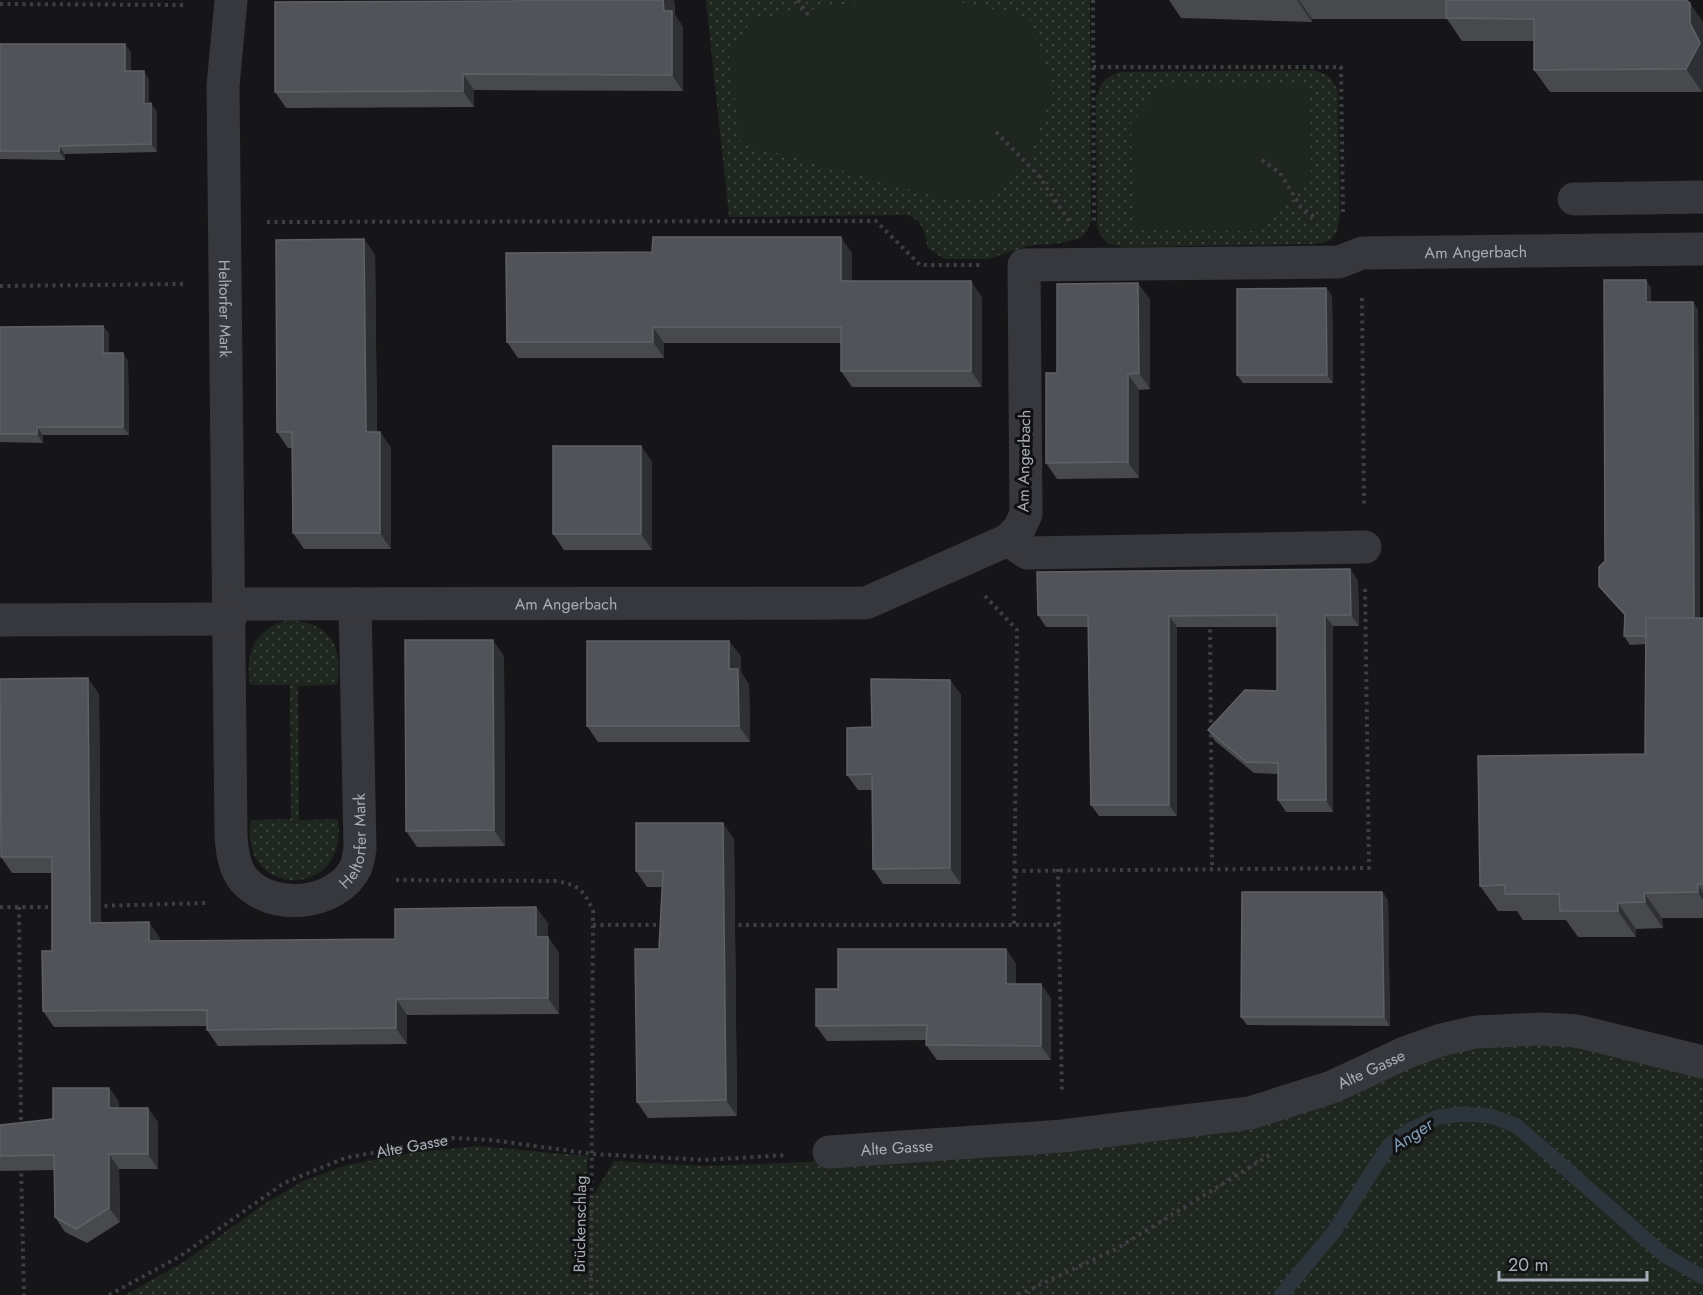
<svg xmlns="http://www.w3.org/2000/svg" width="1703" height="1295" viewBox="0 0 1703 1295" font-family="Jost,sans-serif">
<defs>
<pattern id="grass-dots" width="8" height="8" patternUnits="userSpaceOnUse" patternTransform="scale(1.5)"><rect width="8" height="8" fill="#1e261f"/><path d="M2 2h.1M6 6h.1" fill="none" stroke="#3c433d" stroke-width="1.8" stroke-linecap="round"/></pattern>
</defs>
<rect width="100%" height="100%" fill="#161618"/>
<path fill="url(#grass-dots)" d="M 706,0 L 1090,0 L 1091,220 L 1087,231 L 1080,238 L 1062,243 L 1028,246 L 988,259 L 944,259 L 928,248 C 925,233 923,220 907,215 L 729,217 Z
M 1314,70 C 1329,75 1335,79 1338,94 L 1340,216 L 1337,231 L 1331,240 L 1317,244 L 1126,247 C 1109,246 1102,242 1097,226 L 1096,97 C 1100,82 1106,76 1121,72 Z
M 288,620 C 329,622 344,645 337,685 L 298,686 L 299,820 L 338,819 C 350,902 237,899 251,820 L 291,819 L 290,685 L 250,685 C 245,651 254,630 288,620 Z
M 1541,1039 L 1703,1073 L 1703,1295 L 125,1295 L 182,1263 L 267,1202 L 305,1180 L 347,1165 L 410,1153 L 477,1146 L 588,1156 L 585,1208 L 614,1161 L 706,1166 L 856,1160 L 1067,1143 L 1478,1040 Z"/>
<path fill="#1e261f" d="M 899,0 L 949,0 L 1028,17 L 1054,89 L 1029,158 L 996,195 L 949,200 L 741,143 L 729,54 L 753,19 L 858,2 Z
M 1167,85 L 1309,86 L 1311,174 L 1257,231 L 1134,230 L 1131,123 Z"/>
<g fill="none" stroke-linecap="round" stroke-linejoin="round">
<path stroke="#2c353c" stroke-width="15" d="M 1281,1295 L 1333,1233 L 1389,1145 L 1410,1130 L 1438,1117 L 1462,1114 L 1491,1116 L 1517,1126 L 1664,1255 L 1703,1277"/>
<g stroke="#3d3f44" stroke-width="4" stroke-dasharray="3 4.5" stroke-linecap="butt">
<path d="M 798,0 L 810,18"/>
<path d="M 1093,0 L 1094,221"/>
<path d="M 0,4 L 187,5"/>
<path d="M 1093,67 L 1341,67 L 1343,214"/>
<path d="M 996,132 L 1038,175 L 1070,222"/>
<path d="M 1262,160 L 1280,173 L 1301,207 L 1315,218"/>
<path d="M 267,222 L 876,221 L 920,265 L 981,265"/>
<path d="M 0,286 L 183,284"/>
<path d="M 1362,298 L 1364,504"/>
<path d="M 985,596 L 1017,630 L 1014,925"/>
<path d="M 1210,622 L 1212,869"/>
<path d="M 1058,869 L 1062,1094"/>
<path d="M 1015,871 L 1369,868 L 1365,589"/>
<path d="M 396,880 L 555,881 C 579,885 583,889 593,911 L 591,1295"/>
<path d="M 97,906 L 206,903"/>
<path d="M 0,907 L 56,907"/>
<path d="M 19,907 L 21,1126"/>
<path d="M 593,925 L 664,925"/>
<path d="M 731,925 L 1058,925"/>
<path d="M 21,1166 L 24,1295"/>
<path id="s1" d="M 109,1295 L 179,1257 L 284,1183 L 345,1158 L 453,1138 L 491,1140 L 593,1154 L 705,1160 L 787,1155"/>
<path d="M 1018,1295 L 1116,1249 L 1273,1153"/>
</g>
<g stroke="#37383d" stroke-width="33">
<path id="s2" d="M 231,0 L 223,86 L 231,836 C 232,851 234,868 244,880 C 272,912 337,906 356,867 C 358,861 359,854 360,849 L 355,604"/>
<path d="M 1574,199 L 1703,197"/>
<path d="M 1008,540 L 1027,553 L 1365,547"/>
<path id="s3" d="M 230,604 L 866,603 L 1008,540 L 1019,529 L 1026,514 L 1024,265 L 1339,262 L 1362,253 L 1703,249"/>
<path d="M 0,620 L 230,619"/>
<path id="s4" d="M 829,1152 L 1063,1136 L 1250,1113 L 1332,1087 L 1407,1052 L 1441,1040 L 1476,1032 L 1541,1029 L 1577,1031 L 1703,1062"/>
</g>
</g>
<path fill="#47494d" d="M 515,0 L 674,0 L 675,15 L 683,27 L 683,91 L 474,90 L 474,107 L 286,108 L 275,92 L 515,1 Z
M 1169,0 L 1686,0 L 1702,92 L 1550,92 L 1534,70 L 1534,41 L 1462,41 L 1447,19 L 1312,19 L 1312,22 L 1181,18 Z
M 0,44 L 131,52 L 131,71 L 149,79 L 149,103 L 157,112 L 157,152 L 65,154 L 65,160 L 0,159 Z
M 364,239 L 375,255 L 377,432 L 380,432 L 391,448 L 391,549 L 304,549 L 293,533 L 292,448 L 288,448 L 277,432 Z
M 852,253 L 852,281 L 982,297 L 982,387 L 852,387 L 841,371 L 841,343 L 664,343 L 664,358 L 518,358 L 507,342 Z
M 1646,280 L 1651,288 L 1651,302 L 1693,302 L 1698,310 L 1700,618 L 1703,618 L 1703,918 L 1662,918 L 1663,928 L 1636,929 L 1636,937 L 1578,937 L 1566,920 L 1523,920 L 1517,911 L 1498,911 L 1480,886 L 1645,754 L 1646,644 L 1630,645 L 1624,636 L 1625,616 L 1605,594 L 1599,586 L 1605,561 Z
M 1326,288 L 1332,296 L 1333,383 L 1243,383 L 1237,375 Z
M 1150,299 L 1150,389 L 1139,390 L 1139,478 L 1057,479 L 1046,463 L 1057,373 Z
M 103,326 L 109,334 L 109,353 L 123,353 L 128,362 L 129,435 L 43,435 L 43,443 L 0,442 L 0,327 Z
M 641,446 L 652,462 L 652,550 L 564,550 L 553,534 Z
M 1350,569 L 1358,581 L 1359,626 L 1333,626 L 1333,812 L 1286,812 L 1278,800 L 1278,774 L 1254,773 L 1215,741 L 1208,730 L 1277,691 L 1277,627 L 1177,627 L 1177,816 L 1099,816 L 1091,805 L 1088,627 L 1046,627 L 1038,615 Z
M 729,641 L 741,657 L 741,672 L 749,685 L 750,742 L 598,742 L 587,726 Z
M 504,656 L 505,846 L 417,847 L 406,831 Z
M 950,680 L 961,695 L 961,884 L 883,884 L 873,869 L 872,790 L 858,790 L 847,775 L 872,727 Z
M 99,694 L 101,923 L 160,938 L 160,941 L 395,939 L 548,923 L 548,937 L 559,953 L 559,1014 L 407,1015 L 407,1044 L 218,1046 L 207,1030 L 207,1026 L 54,1027 L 43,1011 L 52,951 L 52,873 L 12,873 L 1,857 Z
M 734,839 L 737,1116 L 648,1118 L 637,1102 L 659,949 L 662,887 L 647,887 L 636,871 Z
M 1382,892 L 1388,900 L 1390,1026 L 1247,1025 L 1241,1017 Z
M 1006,949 L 1016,964 L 1016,984 L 1051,998 L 1051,1060 L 937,1060 L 926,1045 L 926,1040 L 827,1041 L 816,1026 L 838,989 Z
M 109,1088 L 119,1102 L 119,1108 L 158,1122 L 158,1169 L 119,1169 L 120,1222 L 87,1243 L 65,1232 L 55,1217 L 54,1170 L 0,1171 L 0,1125 L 53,1119 Z"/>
<path fill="#2f3033" d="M 663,0 L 674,0 L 675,15 L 683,27 L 683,91 L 672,75 L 664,11 Z
M 1297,0 L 1299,0 L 1312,19 L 1312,22 Z
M 1690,3 L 1703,22 L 1703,90 L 1702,92 L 1686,69 L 1690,23 Z
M 125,44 L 131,52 L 131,79 L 125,71 Z
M 144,71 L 149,79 L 149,112 L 144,104 Z
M 463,74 L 474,90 L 474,107 L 463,91 Z
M 151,103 L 157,112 L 157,152 L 151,144 Z
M 59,146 L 65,154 L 65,160 L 59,151 Z
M 841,237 L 852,253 L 852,297 L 841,281 Z
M 364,239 L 375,255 L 377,448 L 366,432 Z
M 1646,280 L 1651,288 L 1651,310 L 1646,302 Z
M 971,281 L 982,297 L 982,387 L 971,371 Z
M 1138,283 L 1150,299 L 1150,389 L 1139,373 Z
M 1326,288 L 1332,296 L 1333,383 L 1327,375 Z
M 1693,302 L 1698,310 L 1700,643 L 1694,635 Z
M 103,326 L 109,334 L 109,361 L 103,353 Z
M 653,327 L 664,343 L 664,358 L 653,342 Z
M 123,353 L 128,362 L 129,435 L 123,427 Z
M 1128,374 L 1139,390 L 1139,478 L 1128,462 Z
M 37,427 L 43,435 L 43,443 L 37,434 Z
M 380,432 L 391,448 L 391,549 L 380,533 Z
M 641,446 L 652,462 L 652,550 L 641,534 Z
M 1350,569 L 1358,581 L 1359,626 L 1351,615 Z
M 1325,615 L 1333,626 L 1333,812 L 1326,800 Z
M 1169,616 L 1177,627 L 1177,816 L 1169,805 Z
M 493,640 L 504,656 L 505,846 L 494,830 Z
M 729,641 L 741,657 L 741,672 L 749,685 L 750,742 L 739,726 L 729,669 Z
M 88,678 L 99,694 L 101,939 L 90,923 Z
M 950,680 L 961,695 L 961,884 L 950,868 Z
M 723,823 L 734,839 L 737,1116 L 726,1100 Z
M 1698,884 L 1703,892 L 1703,900 L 1698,892 Z
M 1382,892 L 1388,900 L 1390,1026 L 1384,1017 Z
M 1644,893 L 1662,918 L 1663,928 L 1645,902 Z
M 1618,903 L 1636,929 L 1636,937 L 1618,911 Z
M 536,907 L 548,923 L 548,953 L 536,937 Z
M 149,922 L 160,938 L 160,957 L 149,941 Z
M 548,937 L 559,953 L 559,1014 L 548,998 Z
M 1006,949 L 1016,964 L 1016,998 L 1006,984 Z
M 1041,984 L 1051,998 L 1051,1060 L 1041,1046 Z
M 396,999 L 407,1015 L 407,1044 L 396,1028 Z
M 109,1088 L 119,1102 L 119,1123 L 109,1108 Z
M 148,1108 L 158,1122 L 158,1169 L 148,1154 Z
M 109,1154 L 119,1169 L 120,1222 L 109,1208 Z"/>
<path fill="#525359" stroke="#5f6168" stroke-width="1.5" d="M 515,0 L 663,0 L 664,11 L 672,11 L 672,75 L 463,74 L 463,91 L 275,92 L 275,2 L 515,1 Z
M 1446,0 L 1686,0 L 1690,3 L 1690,23 L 1700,43 L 1686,69 L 1534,70 L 1534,19 L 1446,18 Z
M 0,44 L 125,44 L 125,71 L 144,71 L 144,104 L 151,103 L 151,144 L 59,146 L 59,151 L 0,151 Z
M 653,237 L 841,237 L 841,281 L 971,281 L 971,371 L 841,371 L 841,327 L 653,327 L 653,342 L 507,342 L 506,253 L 652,252 Z
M 364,239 L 366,432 L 380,432 L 380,533 L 293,533 L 292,432 L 277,432 L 276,240 Z
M 1604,280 L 1646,280 L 1646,302 L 1693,302 L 1694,618 L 1646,618 L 1646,636 L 1624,636 L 1625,614 L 1599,586 L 1599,567 L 1605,561 Z
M 1138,283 L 1139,373 L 1128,374 L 1128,462 L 1046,463 L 1046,373 L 1057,373 L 1057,284 Z
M 1326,288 L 1327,375 L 1237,375 L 1237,289 Z
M 103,326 L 103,353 L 123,353 L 123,427 L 37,427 L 37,434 L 0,434 L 0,327 Z
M 553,446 L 641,446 L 641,534 L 553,534 Z
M 1350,569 L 1351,615 L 1325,615 L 1326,800 L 1278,800 L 1278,763 L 1246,762 L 1208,730 L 1245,690 L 1277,691 L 1277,615 L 1169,616 L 1169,805 L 1091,805 L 1088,615 L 1038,615 L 1037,572 Z
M 1646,618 L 1703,618 L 1703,884 L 1698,884 L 1698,892 L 1644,893 L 1645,902 L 1618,903 L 1618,911 L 1560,911 L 1559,894 L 1505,894 L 1505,885 L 1480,886 L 1478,756 L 1645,754 Z
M 405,640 L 493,640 L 494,830 L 406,831 Z
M 587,641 L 729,641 L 729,669 L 738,669 L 739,726 L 587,726 Z
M 88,678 L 90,923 L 149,922 L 149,941 L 395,939 L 395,909 L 536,907 L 536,937 L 548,937 L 548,998 L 396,999 L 396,1028 L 207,1030 L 207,1010 L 43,1011 L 42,951 L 52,951 L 52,857 L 1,857 L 0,679 Z
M 871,679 L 950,680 L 950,868 L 873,869 L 872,774 L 847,775 L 847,728 L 872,727 Z
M 636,823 L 723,823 L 726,1100 L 637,1102 L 635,949 L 659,949 L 663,871 L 636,871 Z
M 1242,892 L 1382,892 L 1384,1017 L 1241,1017 Z
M 838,949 L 1006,949 L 1006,984 L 1041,984 L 1041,1046 L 926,1045 L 927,1025 L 816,1026 L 816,989 L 838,989 Z
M 53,1088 L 109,1088 L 109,1108 L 148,1108 L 148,1154 L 109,1154 L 109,1208 L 76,1229 L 55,1217 L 54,1155 L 0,1156 L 0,1125 L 53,1119 Z"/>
<g text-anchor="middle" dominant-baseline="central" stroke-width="6" stroke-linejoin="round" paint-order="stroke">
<g font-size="16" fill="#a8adb8" stroke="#111113">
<text stroke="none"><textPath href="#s3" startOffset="1526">Am Angerbach</textPath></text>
<text stroke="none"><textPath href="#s2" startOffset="309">Heltorfer Mark</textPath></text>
<text transform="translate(1024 461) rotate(-89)">Am Angerbach</text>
<text stroke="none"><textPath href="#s3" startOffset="336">Am Angerbach</textPath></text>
<text stroke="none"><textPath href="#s2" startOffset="1038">Heltorfer Mark</textPath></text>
<text stroke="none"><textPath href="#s4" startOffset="552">Alte Gasse</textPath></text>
<text stroke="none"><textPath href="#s1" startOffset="342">Alte Gasse</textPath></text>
<text stroke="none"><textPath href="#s4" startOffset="68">Alte Gasse</textPath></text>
<text transform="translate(580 1224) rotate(-89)">Brückenschlag</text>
</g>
<g font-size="18" font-style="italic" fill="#7f9bb3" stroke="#111113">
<text transform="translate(1412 1135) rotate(-33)">Anger</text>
</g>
</g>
<path d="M1499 1271v9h148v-9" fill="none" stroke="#a8adb8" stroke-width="3"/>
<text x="1508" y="1271" font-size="18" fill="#a8adb8" stroke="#111113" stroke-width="4.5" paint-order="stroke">20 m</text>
</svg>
